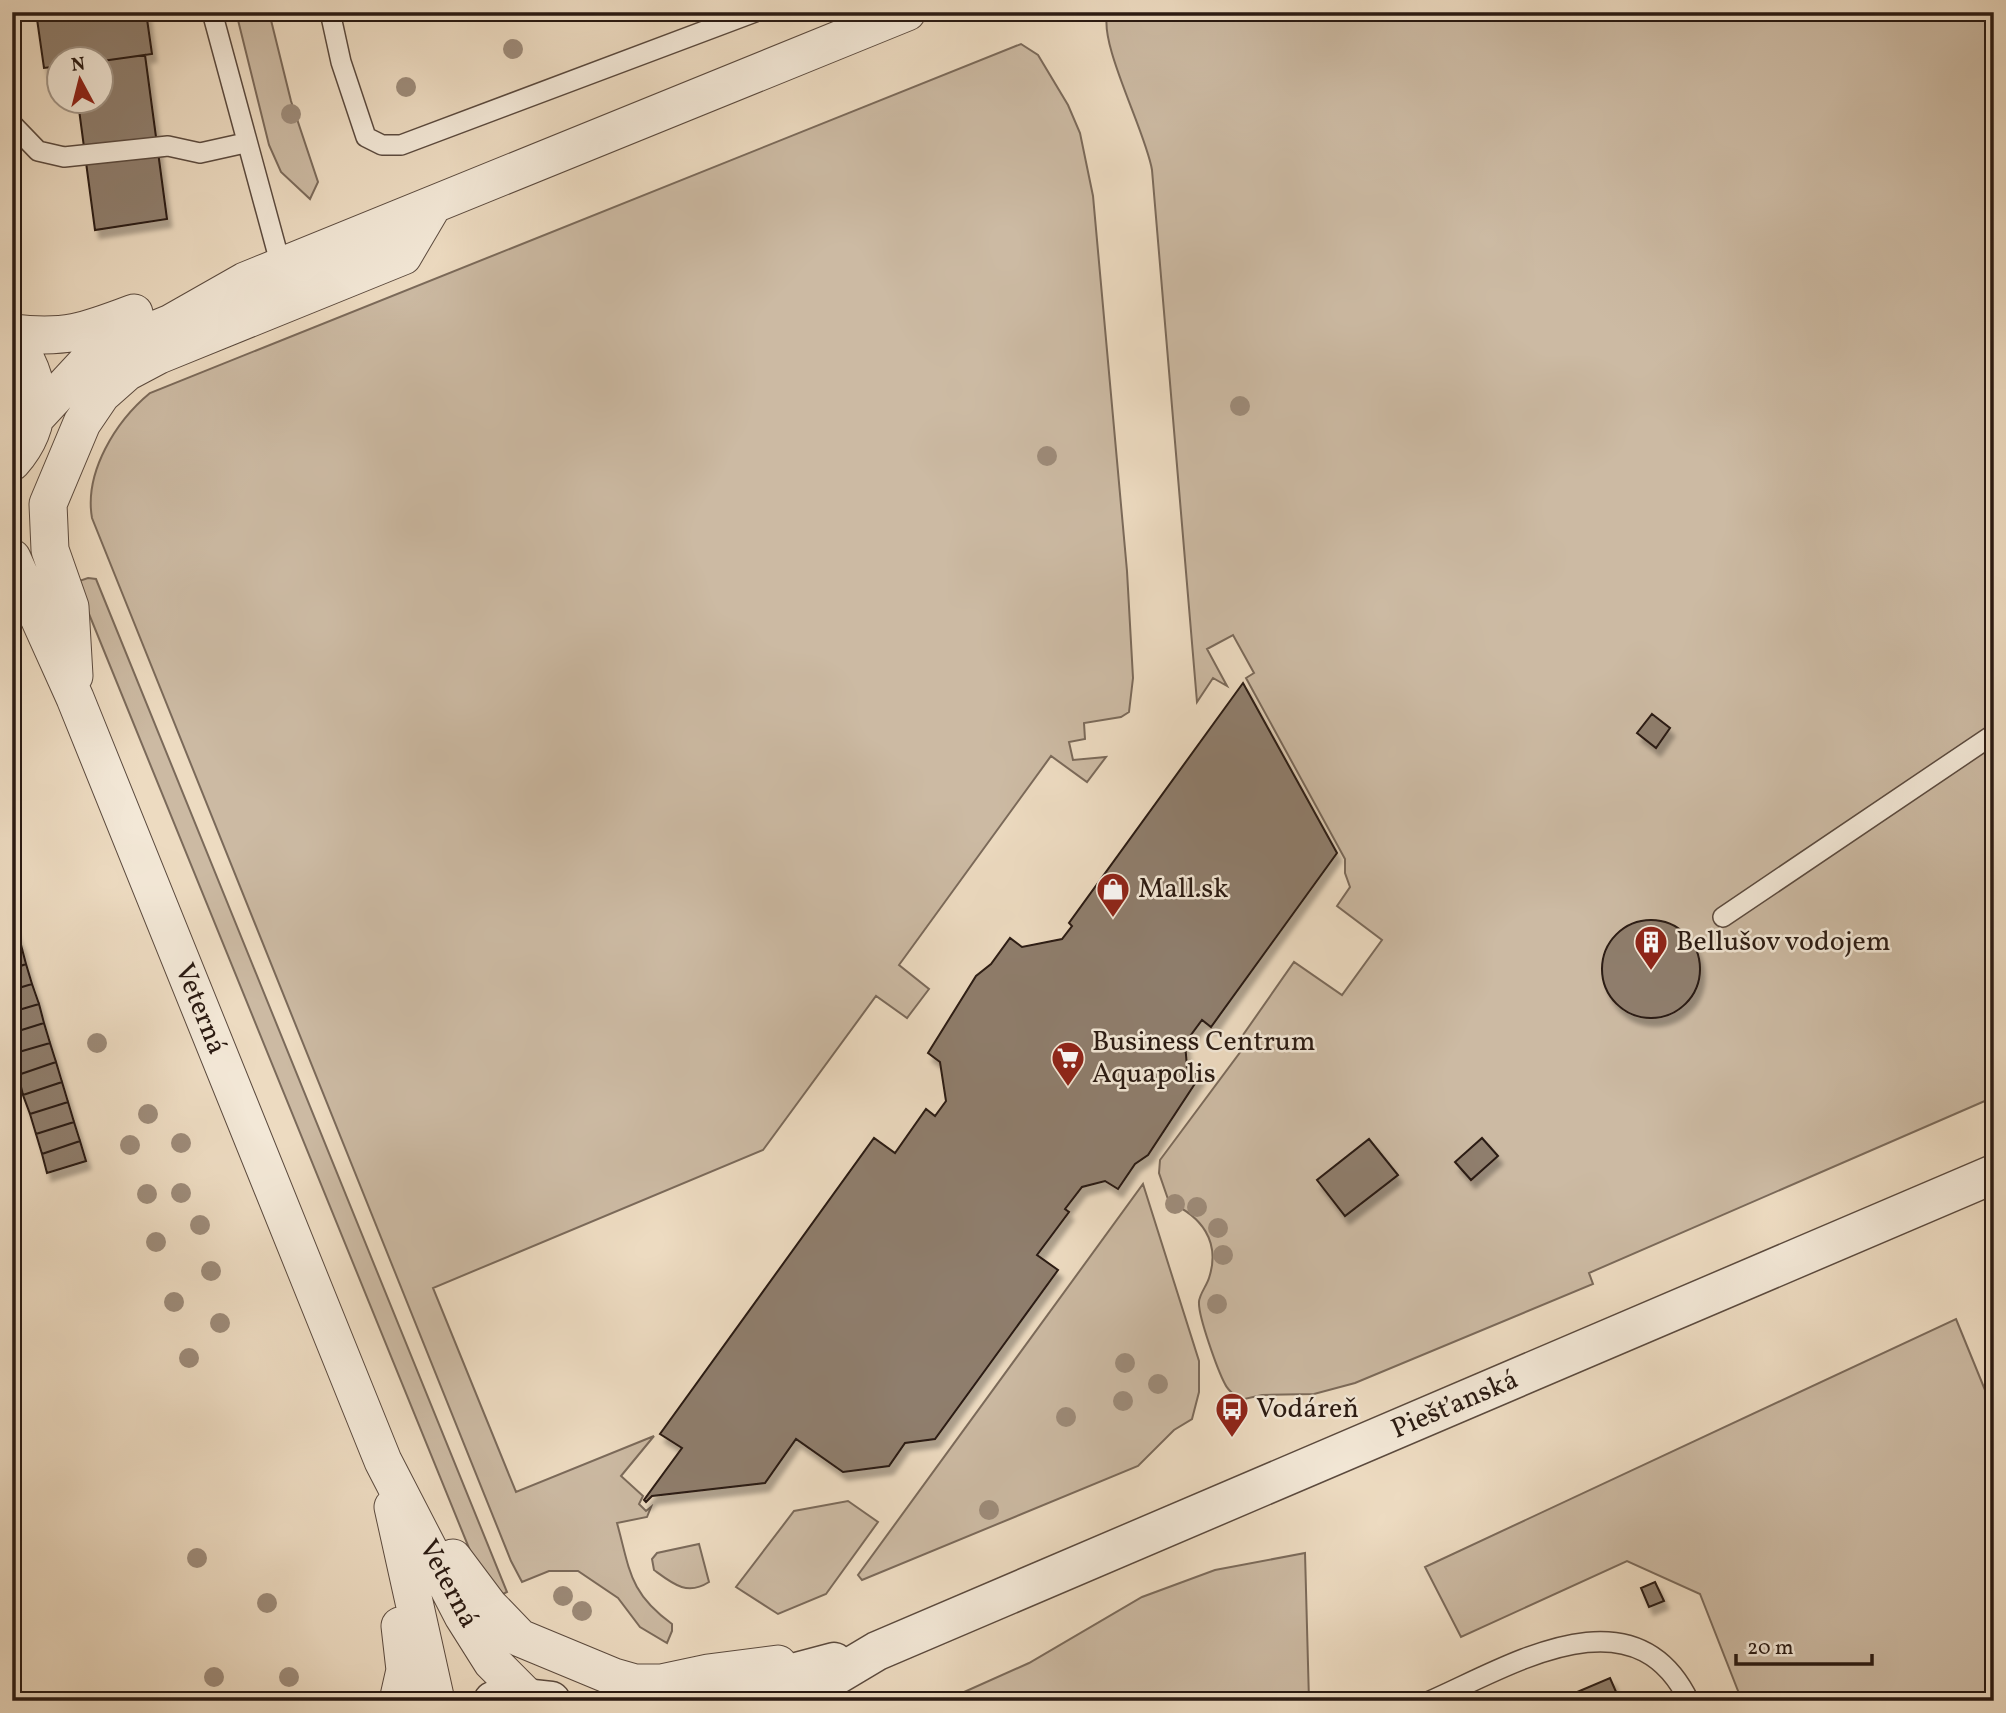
<svg xmlns="http://www.w3.org/2000/svg" width="2006" height="1713" viewBox="0 0 2006 1713" font-family="Vollkorn,serif">
<defs>
<filter id="shadow"><feDropShadow dx="4.5" dy="8" stdDeviation="2" flood-color="#0004"/></filter>
</defs>
<rect width="100%" height="100%" fill="#eddbc1"/>
<filter id="stains"><feTurbulence type="fractalNoise" baseFrequency=".00286" numOctaves="4"/><feColorMatrix values="0 0 0 0 .2 0 0 0 0 .09 0 0 0 0 .02 0 0 0 .5 -.17"/></filter>
<radialGradient id="worn" r=".72"><stop offset=".6" stop-color="#630" stop-opacity="0"/><stop offset="1" stop-color="#630" stop-opacity=".3"/></radialGradient>
<path fill="#ccbaa3" stroke="#7b6a5a" stroke-width="2" d="M 236,12 L 269,12 L 291,101 L 318,182 L 310,199 L 281,172 L 269,145 Z
M 1108,12 L 1994,12 L 1994,1097 L 1589,1273 L 1593,1284 L 1355,1383 L 1314,1394 L 1262,1395 L 1240,1400 C 1235,1395 1228,1391 1225,1384 C 1218,1371 1198,1316 1199,1302 C 1199,1295 1207,1285 1209,1278 C 1221,1241 1201,1216 1169,1202 L 1159,1173 L 1160,1160 L 1241,1051 L 1236,1045 L 1294,962 L 1342,995 L 1382,940 L 1337,906 L 1350,887 L 1345,873 L 1345,859 L 1246,678 L 1254,673 L 1233,635 L 1207,649 L 1227,686 L 1213,678 L 1197,702 L 1152,170 C 1146,132 1097,41 1108,12 Z
M 1021,44 L 1038,55 L 1068,105 L 1080,133 L 1093,196 L 1127,571 L 1133,678 L 1129,712 L 1121,717 L 1084,723 L 1085,739 L 1069,742 L 1073,760 L 1106,757 L 1087,782 L 1051,756 L 899,965 L 929,989 L 907,1018 L 876,996 L 763,1150 L 433,1288 L 516,1492 L 654,1436 L 621,1476 L 643,1496 L 639,1504 L 646,1511 L 651,1507 L 647,1517 L 617,1523 C 630,1570 629,1593 672,1624 L 672,1631 L 667,1643 L 640,1627 L 618,1598 L 578,1571 L 549,1571 L 522,1582 L 511,1561 L 92,518 C 84,472 116,421 150,393 Z
M 88,578 L 96,579 L 507,1592 L 493,1599 L 471,1553 L 76,582 Z
M 1143,1184 L 1199,1361 L 1199,1392 L 1192,1419 L 1174,1430 L 1138,1466 L 862,1580 L 858,1575 Z
M 1956,1319 L 1994,1412 L 1994,1701 L 1742,1701 L 1700,1594 L 1627,1561 L 1461,1637 L 1425,1567 Z
M 848,1501 L 878,1522 L 826,1594 L 778,1614 L 736,1587 L 794,1511 Z
M 699,1544 L 709,1582 C 687,1596 673,1584 654,1570 L 652,1559 L 657,1553 Z
M 1305,1553 L 1309,1701 L 944,1701 L 1029,1663 L 1142,1597 L 1215,1570 Z"/>
<path fill="#8f7e6d" stroke="#2a1a12" stroke-width="2" filter="url(#shadow)" d="M 36,12 L 146,12 L 152,54 L 102,61 L 60,60 L 60,66 L 44,68 Z
M 145,55 L 167,219 L 95,230 L 78,102 L 102,102 L 102,61 Z
M 1243,683 L 1337,853 L 1211,1027 L 1202,1020 L 1185,1043 L 1187,1067 L 1200,1076 L 1148,1155 L 1135,1164 L 1118,1189 L 1105,1181 L 1082,1187 L 1065,1209 L 1069,1212 L 1037,1255 L 1058,1270 L 935,1439 L 905,1443 L 889,1466 L 843,1472 L 796,1439 L 765,1483 L 652,1496 L 646,1502 L 644,1500 L 682,1448 L 660,1434 L 874,1138 L 895,1153 L 926,1109 L 935,1116 L 946,1101 L 940,1062 L 928,1053 L 976,976 L 991,964 L 1010,938 L 1022,947 L 1062,939 L 1072,926 L 1069,923 Z
M 1652,714 L 1670,728 L 1656,748 L 1637,733 Z
M1602 969a49 49 0 1 1 98 0a49 49 0 1 1-98 0Z
M 12,925 L 21,945 L 12,947 Z
M 21,945 L 26,964 L 12,969 L 12,947 Z
M 26,964 L 32,984 L 12,990 L 12,969 Z
M 32,984 L 39,1004 L 12,1012 L 12,990 Z
M 39,1004 L 44,1023 L 12,1033 L 12,1012 Z
M 44,1023 L 50,1043 L 12,1054 L 12,1033 Z
M 50,1043 L 56,1062 L 18,1075 L 12,1054 Z
M 56,1062 L 62,1082 L 23,1095 L 18,1075 Z
M 62,1082 L 68,1102 L 30,1114 L 23,1095 Z
M 68,1102 L 74,1122 L 36,1134 L 30,1114 Z
M 74,1122 L 80,1141 L 42,1154 L 36,1134 Z
M 1482,1138 L 1498,1156 L 1471,1180 L 1455,1162 Z
M 1369,1139 L 1398,1175 L 1345,1216 L 1317,1180 Z
M 80,1141 L 86,1161 L 47,1173 L 42,1154 Z
M 1655,1582 L 1664,1601 L 1649,1607 L 1641,1588 Z
M 1610,1678 L 1620,1701 L 1556,1701 Z"/>
<g fill="none" stroke-linecap="round" stroke-linejoin="round">
<defs>
<path id="service" d="M 212,12 L 281,266
M 330,12 L 341,62 L 366,137 L 382,145 L 401,145 L 755,12
M 12,124 L 38,151 L 64,157 L 168,146 L 200,153 L 245,143
M 1723,917 L 1994,734
M 1430,1701 C 1510,1666 1634,1587 1689,1701"/>
<path id="minor" d="M 12,333 C 66,339 84,332 134,313
M 12,340 C 44,377 45,425 12,462
M 36,417 L 88,361 L 105,350 L 171,323 L 245,281 L 907,12
M 12,558 L 75,698 L 383,1461 L 463,1616 L 492,1662 L 527,1697
M 74,676 L 70,607 L 50,550 L 48,504 L 82,423 L 101,395 L 127,372 L 159,355 L 403,256 L 433,205
M 393,1507 L 436,1701
M 453,1558 L 489,1606 L 520,1638 L 614,1677 L 635,1683 L 661,1683 L 708,1673 L 778,1664
M 398,1701 L 405,1670 L 400,1626"/>
<path id="tertiary" d="M 493,1701 L 514,1697 L 551,1701
M 687,1701 L 834,1662
M 793,1701 L 877,1651 L 1994,1174"/>
</defs>
<use href="#service" stroke="#5b4a3e" stroke-width="22"/>
<use href="#minor" stroke="#5b4a3e" stroke-width="39"/>
<use href="#tertiary" stroke="#5b4a3e" stroke-width="41"/>
<use href="#service" stroke="#f3e8d7" stroke-width="19"/>
<use href="#minor" stroke="#f3e8d7" stroke-width="37"/>
<use href="#tertiary" stroke="#f3e8d7" stroke-width="38"/>
</g>
<g fill="#9d8b79">
<circle cx="513" cy="49" r="10"/>
<circle cx="406" cy="87" r="10"/>
<circle cx="291" cy="114" r="10"/>
<circle cx="1240" cy="406" r="10"/>
<circle cx="1047" cy="456" r="10"/>
<circle cx="97" cy="1043" r="10"/>
<circle cx="148" cy="1114" r="10"/>
<circle cx="181" cy="1143" r="10"/>
<circle cx="130" cy="1145" r="10"/>
<circle cx="181" cy="1193" r="10"/>
<circle cx="147" cy="1194" r="10"/>
<circle cx="1175" cy="1204" r="10"/>
<circle cx="1197" cy="1207" r="10"/>
<circle cx="200" cy="1225" r="10"/>
<circle cx="1218" cy="1228" r="10"/>
<circle cx="156" cy="1242" r="10"/>
<circle cx="1223" cy="1255" r="10"/>
<circle cx="211" cy="1271" r="10"/>
<circle cx="174" cy="1302" r="10"/>
<circle cx="1217" cy="1304" r="10"/>
<circle cx="220" cy="1323" r="10"/>
<circle cx="189" cy="1358" r="10"/>
<circle cx="1125" cy="1363" r="10"/>
<circle cx="1158" cy="1384" r="10"/>
<circle cx="1123" cy="1401" r="10"/>
<circle cx="1066" cy="1417" r="10"/>
<circle cx="989" cy="1510" r="10"/>
<circle cx="197" cy="1558" r="10"/>
<circle cx="563" cy="1596" r="10"/>
<circle cx="267" cy="1603" r="10"/>
<circle cx="582" cy="1611" r="10"/>
<circle cx="214" cy="1677" r="10"/>
<circle cx="289" cy="1677" r="10"/>
</g>
<defs>
<symbol id="shop-pin" viewBox="-11 -11 22 30"><path d="M0 17L-7.5 6A9.5 9.5 0 1 1 7.5 6Z" fill="#8f2418" stroke="#f3e8d7"/><path d="M-5-2.5h2.3a2.7 3.5 0 0 1 5.4 0H5L5.5 6h-11ZM-1.5-2.5h3a1.5 2.3 0 0 0-3 0Z" fill="#fff"/></symbol>
<symbol id="building-pin" viewBox="-11 -11 22 30"><path d="M0 17L-7.5 6A9.5 9.5 0 1 1 7.5 6Z" fill="#8f2418" stroke="#f3e8d7"/><path d="M-4-6H4V6H1V3H-1V6H-4ZM-2.5-4.3h1.7v1.8h-1.7ZM.8-4.3h1.7v1.8H.8ZM-2.5-1h1.7V.8h-1.7ZM.8-1h1.7V.8H.8Z" fill="#fff"/></symbol>
<symbol id="supermarket-pin" viewBox="-11 -11 22 30"><path d="M0 17L-7.5 6A9.5 9.5 0 1 1 7.5 6Z" fill="#8f2418" stroke="#f3e8d7"/><path d="M-6-5.5h2.5l.6 2H6L4.5 2H-2.5L-4.4-4H-6ZM-1.5 3.2a1.3 1.3 0 1 0 .1 0ZM3 3.2a1.3 1.3 0 1 0 .1 0Z" fill="#fff"/></symbol>
<symbol id="bus-pin" viewBox="-11 -11 22 30"><path d="M0 17L-7.5 6A9.5 9.5 0 1 1 7.5 6Z" fill="#8f2418" stroke="#f3e8d7"/><path d="M-5-6H5V4H4V6H2V4H-2V6H-4V4H-5ZM-3.5-4V0h7V-4ZM-3.5 1.2v1.5H-2V1.2ZM2 1.2v1.5H3.5V1.2Z" fill="#fff"/></symbol>
</defs>
<g fill-rule="evenodd">
<use href="#shop-pin" x="1094" y="870" width="38" height="52"/>
<use href="#building-pin" x="1632" y="923" width="38" height="52"/>
<use href="#supermarket-pin" x="1049" y="1039" width="38" height="52"/>
<use href="#bus-pin" x="1213" y="1390" width="38" height="52"/>
</g>
<g text-anchor="middle" dominant-baseline="central" stroke-width="5" stroke-linejoin="round" paint-order="stroke">
<g font-size="28" fill="#2a1a12" stroke="#f3e8d7" text-anchor="start">
<text x="1138" y="889">Mall.sk</text>
<text x="1676" y="942">Bellušov vodojem</text>
<text x="1092" y="1042">Business Centrum<tspan x="1092" dy="32">Aquapolis</tspan></text>
<text x="1256" y="1409">Vodáreň</text>
</g>
<g font-size="28" fill="#2a1a12" stroke="#f3e8d7">
<text transform="translate(200 1009) rotate(68)">Veterná</text>
<text transform="translate(1455 1405) rotate(-23)">Piešťanská</text>
<text transform="translate(448 1584) rotate(62)">Veterná</text>
</g>
</g>
<rect width="2006" height="1713" fill="none" stroke="#eddbc1" stroke-width="42"/>
<rect x="14" y="14" width="1978" height="1685" fill="none" stroke="#2a1a12" stroke-width="3.5"/>
<rect x="21" y="21" width="1964" height="1671" fill="none" stroke="#2a1a12" stroke-width="2"/>
<g transform="translate(80 80) rotate(353)"><circle r="33" fill="#f3e8d7" stroke="#a39688" stroke-width="2"/>
<path d="M0-5L12 26L0 18L-12 26Z" fill="#8f2418"/>
<text y="-10" font-size="19" font-weight="bold" text-anchor="middle" fill="#2a1a12">N</text>
</g>
<path d="M1736 1654v10h136v-10" fill="none" stroke="#2a1a12" stroke-width="3.5"/>
<text x="1747" y="1654" font-size="21" fill="#2a1a12" stroke="#f3e8d7" stroke-width="5" paint-order="stroke">20 m</text>
<rect width="100%" height="100%" filter="url(#stains)"/>
<rect width="100%" height="100%" fill="url(#worn)"/>
</svg>
